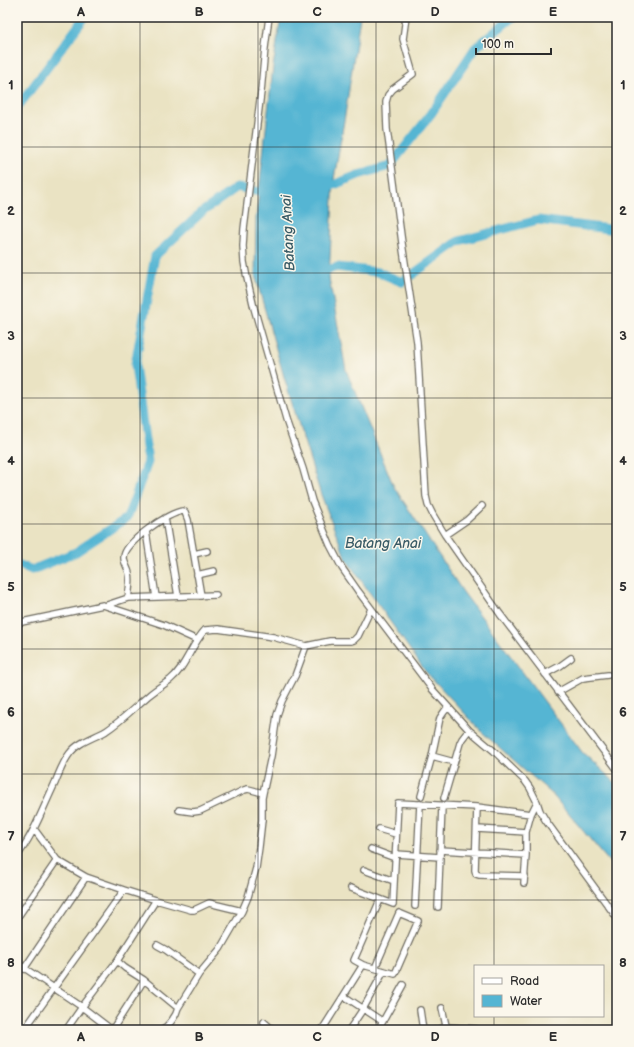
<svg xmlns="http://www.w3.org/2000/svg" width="634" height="1047" viewBox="0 0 634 1047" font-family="'Balsamiq Sans',sans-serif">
<rect width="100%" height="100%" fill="#fbf7ec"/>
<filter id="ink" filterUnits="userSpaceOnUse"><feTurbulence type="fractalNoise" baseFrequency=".025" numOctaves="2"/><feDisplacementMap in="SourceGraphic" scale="8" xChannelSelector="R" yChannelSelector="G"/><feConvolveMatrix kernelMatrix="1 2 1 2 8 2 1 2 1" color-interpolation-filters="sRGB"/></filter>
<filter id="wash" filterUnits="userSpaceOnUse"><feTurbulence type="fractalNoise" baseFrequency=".012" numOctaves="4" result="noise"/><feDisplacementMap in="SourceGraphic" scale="16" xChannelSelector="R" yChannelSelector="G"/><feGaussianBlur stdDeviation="0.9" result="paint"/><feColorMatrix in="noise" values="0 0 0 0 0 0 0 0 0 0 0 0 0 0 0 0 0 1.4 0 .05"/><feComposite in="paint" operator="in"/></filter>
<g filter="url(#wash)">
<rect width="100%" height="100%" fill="#eae3c3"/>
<path fill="#54b5d3" stroke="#40707f" d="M 281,17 L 360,17 L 345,115 L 334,179 L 329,278 L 346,370 L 394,487 L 463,592 L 582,752 L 617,784 L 617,871 L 551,793 L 484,734 L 425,671 L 346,559 L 320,492 L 284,377 L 255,275 L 256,217 L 273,67 Z"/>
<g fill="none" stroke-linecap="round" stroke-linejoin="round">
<path stroke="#54b5d3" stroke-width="9" d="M 17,108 L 85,17
M 324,189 L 358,175 L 390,166 L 431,114 L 475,48 L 513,17
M 319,272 L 337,267 L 378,272 L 402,282 L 459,241 L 538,220 L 617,230
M 17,564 L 32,570 L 76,552 L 127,518 L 148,462 L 135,365 L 155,256 L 202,212 L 237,187 L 269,194"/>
</g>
</g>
<g filter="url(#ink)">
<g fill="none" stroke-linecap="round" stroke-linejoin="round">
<defs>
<path id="minor" d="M 269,17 L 265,48 L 261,92 L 244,229 L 243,246 L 244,262 L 247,278 L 254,308 L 286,420 L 303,469 L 312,501 L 330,545 L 342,568 L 358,591 L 432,689 L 469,730 L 494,751 L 525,781 L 530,788 L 537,802 L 540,811 L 546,821 L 617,918
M 406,17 L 403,39 L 413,74 L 393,89 L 388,95 L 386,102 L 387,129 L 402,243 L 417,342 L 426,496 L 428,505 L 433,515 L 445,535 L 500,614 L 617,769
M 165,518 L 178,596
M 146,531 L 156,597
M 445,535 L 467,520 L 482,506
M 194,554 L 207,551
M 197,575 L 214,571
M 128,598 C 129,590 131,581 129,573 C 128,568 124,563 124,558 C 123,543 169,512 183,511 L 185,512 L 188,520 L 201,596
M 107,605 L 128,598 L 216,595
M 17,623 L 103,605 L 164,625 L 197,640
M 545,674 L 560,666 L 571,658
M 558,692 L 583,678 L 608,675
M 448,707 L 444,712 L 440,718 L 432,756 L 454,762
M 263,793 L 271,756 L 277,715 L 282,701 L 295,676 L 306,646
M 421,796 L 432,756
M 444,798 L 460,743 L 462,739 L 469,730
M 477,807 L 475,870 L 476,874 L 479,875 L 525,876
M 34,829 L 57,860
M 379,829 L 396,834
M 477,829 L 526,832
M 371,849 L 395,858
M 440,850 L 526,855
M 396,854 L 440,857
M 17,856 C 34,834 43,808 55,783 C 59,773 63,762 70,753 C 78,742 94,738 106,731 C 121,721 134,708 148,696 C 155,690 163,685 170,680 C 186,667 191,645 205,630 L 218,629 L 273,637 L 306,646 L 330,641 L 351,641 L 354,640 L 358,636 L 371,609
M 364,870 L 394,881
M 524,883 L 526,855 L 526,832 L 531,814 L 537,802
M 351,888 L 393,904 L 398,803 L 477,807 L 531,814
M 415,906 L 420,804
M 438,907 L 442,806
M 17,918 L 57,860 L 86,877 L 124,890
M 157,945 L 166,950 L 199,974
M 17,963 L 82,1007 L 112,1030
M 363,965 L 354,960 L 380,900
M 24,969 L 86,877
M 344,996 L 382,1021
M 178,1008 L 199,974 L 220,949 L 242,911 L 248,897 L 256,868 L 259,847 L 262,820 L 262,798 L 263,793 L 248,789 L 244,790 L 200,811 L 193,812 L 179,810
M 442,1008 L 447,1030
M 420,1010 L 423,1030
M 264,1022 L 273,1030
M 24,1030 L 124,890 L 156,900
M 66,1030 L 82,1007 L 117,961
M 112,1030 L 144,980
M 163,1030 C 170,1023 176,1017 178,1008 L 144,980 L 125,968 L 117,961 L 156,900 L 191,910 L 194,910 L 209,903 L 242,911
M 322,1030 L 363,965 L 395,974 L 418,921 L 399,913 L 375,968
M 349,1030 L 363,1009 L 384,971
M 378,1030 L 403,985
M 436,1030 L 446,1027 L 475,1029"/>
</defs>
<use href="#minor" stroke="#6e6b60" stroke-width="8"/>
<use href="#minor" stroke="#fff" stroke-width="5.5"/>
</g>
</g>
<path fill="none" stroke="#2b2b2b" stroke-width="1" stroke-opacity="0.55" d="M 140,17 L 140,1030M 258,17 L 258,1030M 376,17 L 376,1030M 494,17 L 494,966M 17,147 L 617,147M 17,273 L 617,273M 17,398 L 617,398M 17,524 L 617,524M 17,649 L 617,649M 17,774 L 617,774M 17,900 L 617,900M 494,1016 L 494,1030"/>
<g text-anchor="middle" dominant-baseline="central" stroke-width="3" stroke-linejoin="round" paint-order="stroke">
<g font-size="14" font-style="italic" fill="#395b66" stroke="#fbf7ec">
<text transform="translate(288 233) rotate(-93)">Batang Anai</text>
<text x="383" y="543">Batang Anai</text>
</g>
</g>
<rect width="634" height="1047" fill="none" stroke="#fbf7ec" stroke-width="44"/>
<rect x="474" y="965" width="130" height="52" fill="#fbf7ec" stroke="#a8a59f"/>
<rect x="482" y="978" width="20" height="6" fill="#ffffff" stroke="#a8a59f"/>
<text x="510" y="985" font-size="12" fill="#2b2b2b">Road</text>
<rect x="482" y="995" width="20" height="12" fill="#54b5d3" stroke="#a8a59f"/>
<text x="510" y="1005" font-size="12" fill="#2b2b2b">Water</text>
<path d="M476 48v6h75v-6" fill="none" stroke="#2b2b2b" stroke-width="2"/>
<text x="482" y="48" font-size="12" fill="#2b2b2b" stroke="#fbf7ec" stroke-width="3" paint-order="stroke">100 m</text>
<rect x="22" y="22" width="590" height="1003" fill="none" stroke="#2b2b2b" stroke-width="1.5"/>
<g font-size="13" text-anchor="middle" font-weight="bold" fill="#2b2b2b">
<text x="81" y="16">A</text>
<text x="199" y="16">B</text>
<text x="317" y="16">C</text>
<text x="435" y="16">D</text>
<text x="553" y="16">E</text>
<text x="11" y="89">1</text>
<text x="623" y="89">1</text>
<text x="11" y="215">2</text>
<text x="623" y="215">2</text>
<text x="11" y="340">3</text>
<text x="623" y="340">3</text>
<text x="11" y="465">4</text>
<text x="623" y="465">4</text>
<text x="11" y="591">5</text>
<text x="623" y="591">5</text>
<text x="11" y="716">6</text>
<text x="623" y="716">6</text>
<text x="11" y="841">7</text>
<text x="623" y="841">7</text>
<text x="11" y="967">8</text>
<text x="623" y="967">8</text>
<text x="81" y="1041">A</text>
<text x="199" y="1041">B</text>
<text x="317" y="1041">C</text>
<text x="435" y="1041">D</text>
<text x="553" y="1041">E</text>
</g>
</svg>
